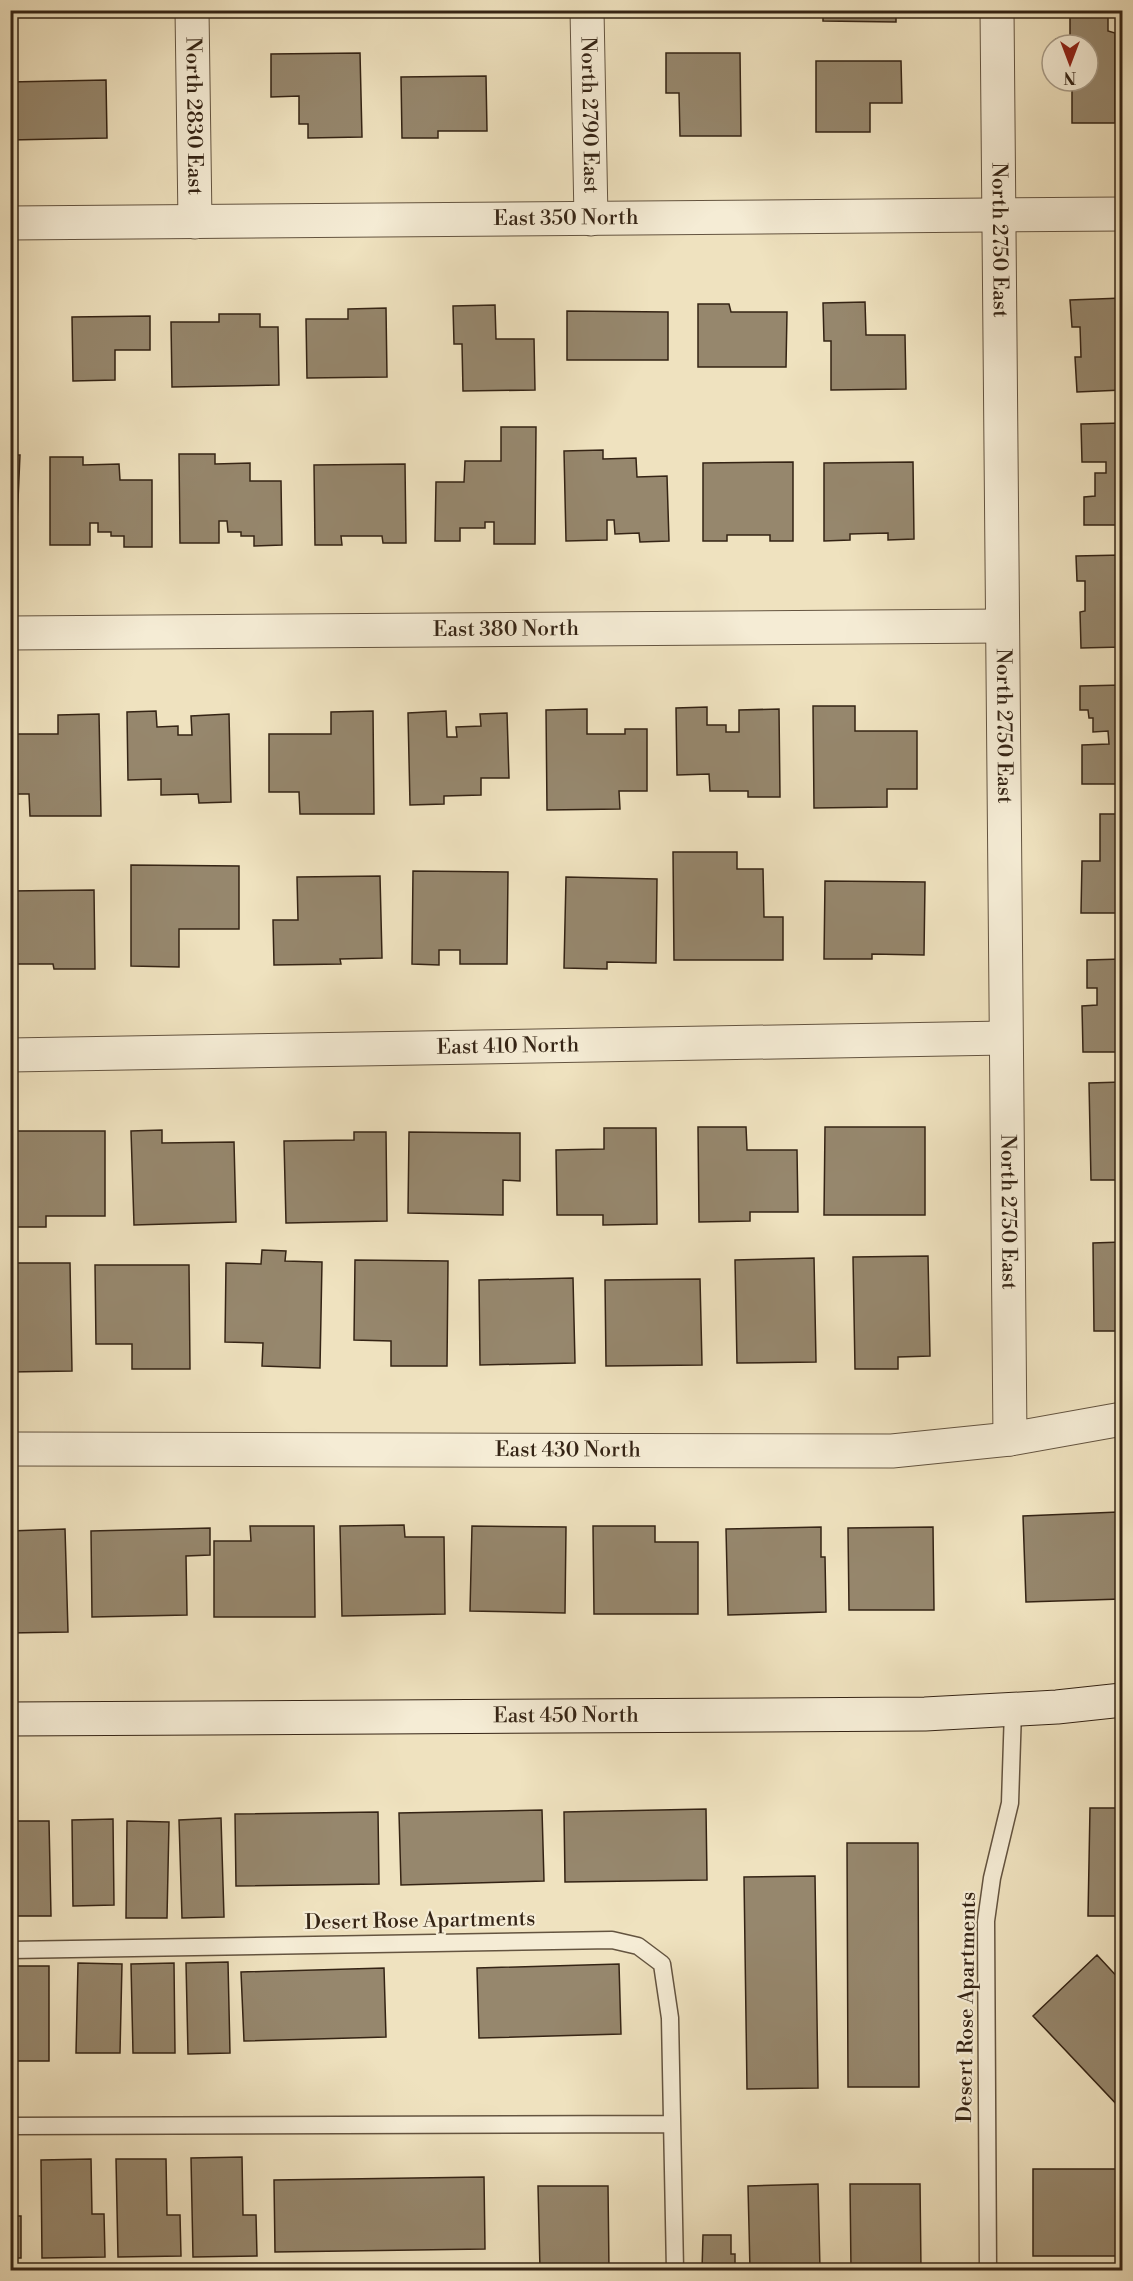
<svg xmlns="http://www.w3.org/2000/svg" width="1133" height="2281" viewBox="0 0 1133 2281" font-family="'Libre Bodoni',serif">
<rect width="100%" height="100%" fill="#efe2bf"/>
<filter id="stains"><feTurbulence type="fractalNoise" baseFrequency=".00333" numOctaves="4"/><feColorMatrix values="0 0 0 0 .2 0 0 0 0 .09 0 0 0 0 .02 0 0 0 .5 -.17"/></filter>
<radialGradient id="worn" r=".72"><stop offset=".6" stop-color="#630" stop-opacity="0"/><stop offset="1" stop-color="#630" stop-opacity=".3"/></radialGradient>
<path fill="#96876d" stroke="#352415" stroke-width="1.5" d="M 10,10 L 102,10 L 102,14 L 10,14 Z
M 276,10 L 316,10 L 316,15 L 276,15 Z
M 823,10 L 896,10 L 896,22 L 823,21 Z
M 1070,10 L 1108,10 L 1108,31 L 1115,33 L 1115,123 L 1072,123 L 1072,81 L 1088,81 L 1088,45 L 1056,45 L 1056,39 L 1070,39 Z
M 360,53 L 362,137 L 308,138 L 308,124 L 299,124 L 299,96 L 271,97 L 271,54 Z
M 666,53 L 740,53 L 741,136 L 680,136 L 679,93 L 666,93 Z
M 816,61 L 901,61 L 902,103 L 870,103 L 870,132 L 816,132 Z
M 486,76 L 487,131 L 438,131 L 438,138 L 402,138 L 401,77 Z
M 106,80 L 107,138 L 10,140 L 10,82 Z
M 1122,298 L 1122,390 L 1077,392 L 1075,357 L 1081,357 L 1080,327 L 1072,327 L 1070,300 Z
M 865,302 L 866,335 L 905,335 L 906,389 L 831,390 L 831,341 L 824,341 L 823,303 Z
M 698,304 L 729,304 L 731,312 L 787,312 L 786,367 L 698,367 Z
M 495,305 L 496,339 L 534,339 L 535,390 L 463,391 L 462,344 L 454,344 L 453,306 Z
M 386,308 L 387,377 L 307,378 L 306,319 L 348,319 L 348,309 Z
M 567,311 L 668,312 L 668,360 L 567,360 Z
M 219,314 L 260,314 L 260,327 L 278,327 L 279,385 L 172,387 L 171,322 L 219,322 Z
M 150,316 L 150,350 L 115,350 L 115,380 L 73,381 L 72,317 Z
M 1122,423 L 1122,525 L 1084,525 L 1084,497 L 1095,496 L 1095,473 L 1106,473 L 1106,462 L 1082,462 L 1081,424 Z
M 501,427 L 536,427 L 535,544 L 494,544 L 494,522 L 485,522 L 485,528 L 460,528 L 460,541 L 435,541 L 436,482 L 464,482 L 465,461 L 501,461 Z
M 603,450 L 603,459 L 636,458 L 637,477 L 667,476 L 669,541 L 640,542 L 639,533 L 615,534 L 614,520 L 607,520 L 607,540 L 566,541 L 564,451 Z
M 179,454 L 215,454 L 215,464 L 250,463 L 250,481 L 281,481 L 282,545 L 254,546 L 254,536 L 241,536 L 241,532 L 228,532 L 227,521 L 219,521 L 219,543 L 180,543 Z
M 10,455 L 20,455 L 16,545 L 10,544 Z
M 50,457 L 83,457 L 83,465 L 119,464 L 120,480 L 152,480 L 152,547 L 124,547 L 124,536 L 111,536 L 111,532 L 98,532 L 98,523 L 90,523 L 90,545 L 50,545 Z
M 793,462 L 793,541 L 770,541 L 770,535 L 727,535 L 727,541 L 703,541 L 703,463 Z
M 913,462 L 914,539 L 888,540 L 888,533 L 850,534 L 850,540 L 824,541 L 824,463 Z
M 405,464 L 406,543 L 383,543 L 382,536 L 341,536 L 342,545 L 315,545 L 314,465 Z
M 1122,555 L 1122,647 L 1081,648 L 1080,612 L 1085,611 L 1085,581 L 1077,581 L 1076,556 Z
M 1122,685 L 1122,784 L 1082,784 L 1082,745 L 1109,744 L 1108,731 L 1093,732 L 1093,718 L 1089,718 L 1088,710 L 1080,710 L 1080,686 Z
M 813,706 L 855,706 L 855,731 L 917,731 L 917,789 L 887,789 L 887,807 L 814,808 Z
M 707,707 L 707,725 L 726,725 L 726,732 L 739,732 L 739,710 L 779,709 L 780,797 L 748,797 L 748,791 L 710,791 L 709,774 L 677,775 L 676,708 Z
M 587,709 L 587,734 L 625,734 L 625,729 L 647,729 L 647,791 L 619,791 L 620,809 L 547,810 L 546,710 Z
M 156,711 L 157,727 L 178,726 L 178,735 L 192,735 L 191,716 L 229,714 L 231,802 L 199,803 L 198,794 L 161,795 L 161,779 L 128,780 L 127,712 Z
M 373,711 L 374,814 L 300,814 L 299,792 L 269,792 L 269,734 L 331,734 L 331,712 Z
M 446,711 L 447,737 L 457,737 L 456,727 L 481,726 L 480,714 L 507,713 L 509,778 L 481,778 L 481,795 L 444,796 L 444,804 L 410,805 L 408,713 Z
M 99,714 L 101,816 L 30,816 L 29,794 L 10,794 L 10,734 L 58,734 L 58,715 Z
M 1100,814 L 1122,814 L 1122,913 L 1081,913 L 1082,861 L 1100,861 Z
M 673,852 L 737,852 L 737,869 L 763,869 L 764,917 L 783,917 L 783,960 L 674,960 Z
M 131,865 L 239,866 L 239,929 L 179,929 L 179,967 L 131,966 Z
M 413,871 L 508,872 L 507,964 L 460,964 L 460,950 L 439,950 L 439,965 L 412,964 Z
M 380,876 L 382,958 L 340,959 L 341,964 L 274,965 L 273,920 L 298,920 L 297,877 Z
M 566,877 L 657,879 L 656,963 L 607,962 L 607,969 L 564,968 Z
M 825,881 L 925,882 L 924,955 L 872,954 L 872,959 L 824,959 Z
M 94,890 L 95,969 L 54,969 L 53,964 L 10,964 L 10,891 Z
M 1122,959 L 1122,1052 L 1083,1052 L 1082,1006 L 1097,1005 L 1097,988 L 1087,988 L 1087,960 Z
M 1122,1082 L 1122,1180 L 1091,1180 L 1089,1083 Z
M 698,1127 L 746,1127 L 747,1150 L 797,1150 L 798,1212 L 750,1212 L 750,1221 L 699,1222 Z
M 825,1127 L 925,1127 L 925,1215 L 824,1215 Z
M 604,1128 L 656,1128 L 657,1224 L 603,1225 L 603,1215 L 557,1215 L 556,1150 L 604,1149 Z
M 162,1130 L 162,1143 L 234,1142 L 236,1222 L 134,1225 L 131,1131 Z
M 10,1131 L 105,1131 L 105,1216 L 46,1216 L 46,1227 L 10,1227 Z
M 354,1132 L 386,1132 L 387,1221 L 286,1223 L 284,1141 L 354,1140 Z
M 409,1132 L 520,1133 L 520,1181 L 503,1180 L 503,1215 L 408,1213 Z
M 1122,1242 L 1122,1331 L 1094,1331 L 1093,1243 Z
M 262,1250 L 286,1251 L 285,1261 L 322,1262 L 320,1368 L 262,1366 L 263,1343 L 225,1342 L 226,1263 L 261,1264 Z
M 928,1256 L 930,1356 L 898,1357 L 898,1369 L 855,1369 L 853,1257 Z
M 814,1258 L 816,1362 L 737,1363 L 735,1260 Z
M 355,1260 L 448,1261 L 447,1366 L 391,1366 L 391,1341 L 354,1340 Z
M 10,1263 L 70,1263 L 72,1371 L 10,1372 Z
M 95,1265 L 189,1265 L 190,1369 L 132,1369 L 132,1344 L 96,1344 Z
M 573,1278 L 575,1363 L 480,1365 L 479,1280 Z
M 700,1279 L 702,1365 L 606,1366 L 605,1280 Z
M 1118,1512 L 1121,1599 L 1026,1602 L 1023,1516 Z
M 404,1525 L 405,1537 L 444,1537 L 445,1614 L 342,1616 L 340,1526 Z
M 250,1526 L 314,1526 L 315,1617 L 214,1617 L 214,1541 L 251,1541 Z
M 472,1526 L 566,1527 L 565,1613 L 470,1611 Z
M 593,1526 L 655,1526 L 655,1542 L 698,1542 L 698,1614 L 594,1614 Z
M 821,1527 L 821,1557 L 825,1557 L 826,1612 L 728,1615 L 726,1529 Z
M 933,1527 L 934,1610 L 849,1610 L 848,1528 Z
M 210,1528 L 210,1555 L 186,1556 L 187,1615 L 92,1617 L 91,1531 Z
M 65,1529 L 68,1632 L 10,1633 L 10,1531 Z
M 1090,1808 L 1122,1808 L 1122,1916 L 1088,1916 Z
M 706,1809 L 707,1880 L 565,1882 L 564,1812 Z
M 542,1810 L 544,1881 L 401,1885 L 399,1813 Z
M 378,1812 L 379,1884 L 236,1886 L 235,1814 Z
M 221,1818 L 224,1917 L 182,1918 L 179,1820 Z
M 113,1819 L 114,1905 L 73,1906 L 72,1820 Z
M 10,1821 L 49,1821 L 51,1916 L 10,1916 Z
M 127,1821 L 169,1822 L 167,1918 L 126,1918 Z
M 847,1843 L 918,1843 L 919,2087 L 848,2087 Z
M 815,1876 L 818,2088 L 747,2089 L 744,1877 Z
M 1097,1955 L 1122,1982 L 1122,2110 L 1033,2016 Z
M 228,1962 L 230,2053 L 188,2054 L 186,1963 Z
M 78,1963 L 122,1964 L 120,2053 L 76,2053 Z
M 174,1963 L 175,2053 L 133,2053 L 131,1964 Z
M 619,1964 L 621,2034 L 479,2038 L 477,1968 Z
M 10,1966 L 49,1966 L 49,2061 L 10,2061 Z
M 384,1968 L 386,2037 L 244,2041 L 241,1972 Z
M 242,2157 L 243,2215 L 256,2215 L 257,2256 L 193,2257 L 191,2158 Z
M 91,2159 L 92,2214 L 104,2214 L 105,2257 L 42,2258 L 41,2160 Z
M 116,2159 L 166,2159 L 167,2215 L 180,2215 L 181,2256 L 118,2257 Z
M 1033,2169 L 1122,2169 L 1122,2256 L 1033,2256 Z
M 484,2177 L 485,2249 L 275,2252 L 274,2180 Z
M 818,2184 L 820,2270 L 750,2270 L 748,2186 Z
M 850,2184 L 920,2184 L 921,2270 L 851,2270 Z
M 538,2186 L 608,2186 L 609,2270 L 540,2270 Z
M 10,2216 L 21,2216 L 21,2258 L 10,2258 Z
M 703,2235 L 731,2235 L 731,2254 L 735,2254 L 735,2270 L 702,2270 Z"/>
<g fill="none" stroke-linecap="round" stroke-linejoin="round">
<defs>
<path id="lane" d="M 10,1950 L 612,1940 L 638,1946 L 662,1964 L 670,2018 L 675,2270
M 10,2126 L 672,2124
M 988,2270 L 986,1921 L 992,1878 L 1010,1803 L 1013,1710"/>
<g id="street">
<path id="s1" d="M 192,10 L 195,222"/>
<path id="s2" d="M 587,10 L 591,219"/>
<path id="s3" d="M 997,10 L 1010,1439"/>
<path id="s4" d="M 10,223 L 1122,214"/>
<path id="s5" d="M 10,633 L 1002,626"/>
<path id="s6" d="M 10,1055 L 1005,1038"/>
<path id="s7" d="M 10,1449 L 892,1451 L 1010,1439 L 1122,1419"/>
</g>
<g id="secondary">
<path id="s8" d="M 10,1719 L 925,1714 L 1057,1707 L 1122,1700"/>
</g>
</defs>
<use href="#lane" stroke="#645440" stroke-width="19"/>
<use href="#street" stroke="#645440" stroke-width="35"/>
<use href="#secondary" stroke="#352415" stroke-width="35"/>
<use href="#lane" stroke="#f5ecd5" stroke-width="16"/>
<use href="#street" stroke="#f5ecd5" stroke-width="33"/>
<use href="#secondary" stroke="#f5ecd5" stroke-width="33"/>
</g>
<g text-anchor="middle" dominant-baseline="central" stroke-width="4.5" stroke-linejoin="round" paint-order="stroke">
<g font-size="21" fill="#352415" stroke="#f5ecd5">
<text stroke="none"><textPath href="#s2" startOffset="105">North 2790 East</textPath></text>
<text stroke="none"><textPath href="#s1" startOffset="106">North 2830 East</textPath></text>
<text stroke="none"><textPath href="#s4" startOffset="556">East 350 North</textPath></text>
<text stroke="none"><textPath href="#s3" startOffset="230">North 2750 East</textPath></text>
<text stroke="none"><textPath href="#s5" startOffset="496">East 380 North</textPath></text>
<text stroke="none"><textPath href="#s3" startOffset="716">North 2750 East</textPath></text>
<text stroke="none"><textPath href="#s6" startOffset="498">East 410 North</textPath></text>
<text stroke="none"><textPath href="#s3" startOffset="1202">North 2750 East</textPath></text>
<text stroke="none"><textPath href="#s7" startOffset="558">East 430 North</textPath></text>
<text stroke="none"><textPath href="#s8" startOffset="556">East 450 North</textPath></text>
<text transform="translate(420 1921) rotate(-1)">Desert Rose Apartments</text>
<text transform="translate(967 2007) rotate(-89)">Desert Rose Apartments</text>
</g>
</g>
<rect width="1133" height="2281" fill="none" stroke="#efe2bf" stroke-width="36"/>
<rect x="12" y="12" width="1109" height="2257" fill="none" stroke="#352415" stroke-width="3"/>
<rect x="18" y="18" width="1097" height="2245" fill="none" stroke="#352415" stroke-width="1.5"/>
<g transform="translate(1070 63) rotate(180)"><circle r="28" fill="#f5ecd5" stroke="#a89c88" stroke-width="1.5"/>
<path d="M0-4.5L10 22L0 15L-10 22Z" fill="#8f2418"/>
<text y="-9" font-size="16" font-weight="bold" text-anchor="middle" fill="#352415">N</text>
</g>
<rect width="100%" height="100%" filter="url(#stains)"/>
<rect width="100%" height="100%" fill="url(#worn)"/>
</svg>
